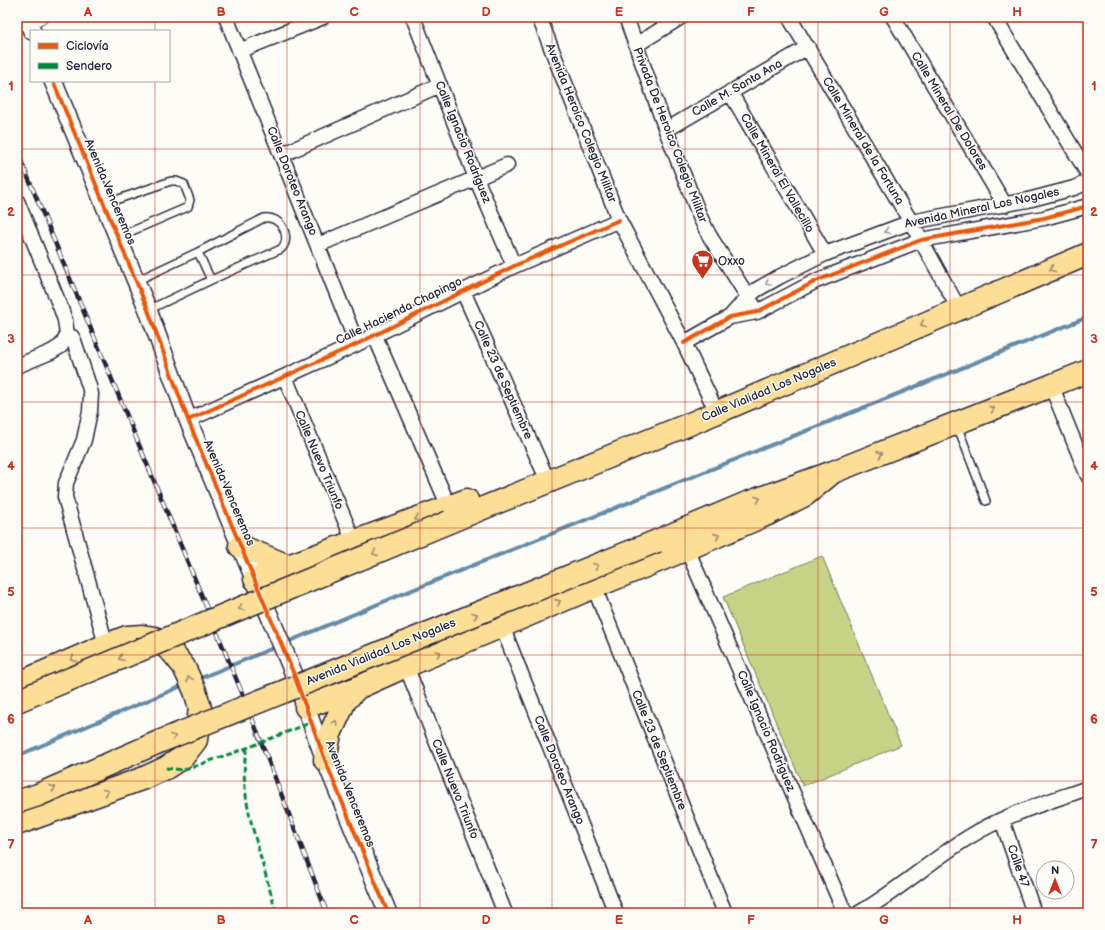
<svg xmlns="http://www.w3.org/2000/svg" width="1105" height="930" viewBox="0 0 1105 930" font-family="'Balsamiq Sans',sans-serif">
<rect width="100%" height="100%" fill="#fdfcf7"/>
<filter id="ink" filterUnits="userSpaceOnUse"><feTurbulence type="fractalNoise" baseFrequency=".025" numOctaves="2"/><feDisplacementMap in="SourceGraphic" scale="8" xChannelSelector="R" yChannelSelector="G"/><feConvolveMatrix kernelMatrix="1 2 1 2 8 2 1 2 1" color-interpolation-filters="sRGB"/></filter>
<g filter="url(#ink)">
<path fill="#c7d487" stroke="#747b61" d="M 822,556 L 901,745 L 803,786 L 723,597 Z"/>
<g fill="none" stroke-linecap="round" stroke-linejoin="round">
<path stroke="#638ba8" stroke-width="4" d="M 285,643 L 395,597 L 1088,317
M 196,680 L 278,646
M 17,756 L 184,685"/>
<defs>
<path id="service" d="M 104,204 L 171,181 L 176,181 L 184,184 L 190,200 L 188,207 L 118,237
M 198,252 L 264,218 C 280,215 293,237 281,249 L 211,280
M 136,281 L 198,252 L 211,280 L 148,310
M 957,425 L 986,501"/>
<path id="minor" d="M 226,17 L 357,344
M 413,17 L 476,178 L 514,266
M 539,17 L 619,220 L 684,343 L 711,400
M 626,17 L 666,130 L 700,217 L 709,235 L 753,305
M 789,17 L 911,222 L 959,309
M 893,17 L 1005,205
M 994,17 L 1088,174
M 28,22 L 40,17
M 636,45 L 681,17
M 239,51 L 323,17
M 730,92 L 825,254
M 666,130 L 808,47
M 281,155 L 440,85
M 17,201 L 60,306 L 65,320 L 67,335
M 318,245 L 507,165
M 463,291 L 543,470
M 730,317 L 748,297 L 756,290 L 779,277 L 825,254 L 911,222 L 1028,200 L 1074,188 L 1088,182
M 67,335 L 72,337 L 74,341 L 89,386 L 91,394 L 90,411 L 84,440 L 66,483 L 65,497 L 106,645
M 375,336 L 449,507
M 684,343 L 730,317 L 757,312 L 816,281 L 921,240 L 1044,218 L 1088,206
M 17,366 L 51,352 L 61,346 L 67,335
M 285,377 L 354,542
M 1051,385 L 1088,476
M 188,420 L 357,344 L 514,266 L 619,220
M 687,549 L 845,913
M 594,587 L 725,913
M 502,626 L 616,913
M 406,666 L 505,913
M 1002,820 L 1034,913
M 859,913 C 898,891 931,860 969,837 C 1006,814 1048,802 1088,788"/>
<path id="tertiary" d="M 26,17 L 32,31
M 53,81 L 148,310 L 188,420 L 293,672 L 325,760 L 388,913"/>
<path id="trunk" d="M 449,522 L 692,423 L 1088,254
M 657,541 L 747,503 L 833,472 L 1088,371
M 240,546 L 288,566 L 467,500
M 255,579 L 288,566
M 17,684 L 106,645 L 127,637 L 142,636 L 155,638 L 172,652 L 184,667 L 195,691 L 200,708 L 196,740 L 183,757 L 166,768 L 144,778 L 17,824
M 306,707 L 357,688
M 325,760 L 330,734 L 345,701 L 357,688 L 406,666 L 502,626 L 594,587 L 687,549 L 770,513 L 805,495 L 833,472"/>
</defs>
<use href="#service" stroke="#22223b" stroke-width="10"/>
<use href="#minor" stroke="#22223b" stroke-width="17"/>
<use href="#tertiary" stroke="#22223b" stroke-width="20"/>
<use href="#trunk" stroke="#22223b" stroke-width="25"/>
<use href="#service" stroke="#fdfcf7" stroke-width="7"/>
<use href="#minor" stroke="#fdfcf7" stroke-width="14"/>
<use href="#tertiary" stroke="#fdfcf7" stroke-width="17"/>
<use href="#trunk" stroke="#fdde96" stroke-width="22"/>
<defs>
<path id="rail" d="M 17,151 L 245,700 L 327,913"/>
</defs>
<use href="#rail" stroke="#22223b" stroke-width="4.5"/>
<use href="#rail" stroke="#fdfcf7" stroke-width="3" stroke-dasharray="9" stroke-linecap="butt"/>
<defs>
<path id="trunk-bridge" d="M 17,701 L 449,522
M 17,802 L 38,795 L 161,741 L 657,541"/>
</defs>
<use href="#trunk-bridge" stroke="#22223b" stroke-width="25" stroke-linecap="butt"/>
<use href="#trunk-bridge" stroke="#fdde96" stroke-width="22"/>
<path stroke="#00873e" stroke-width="3" stroke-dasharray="6 3" stroke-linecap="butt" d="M 247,748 C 237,790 257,840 267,880 C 270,891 274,902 275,913
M 166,768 L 184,770 L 247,748 L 312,722"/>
<defs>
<path id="cycleway" d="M 53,81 L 148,310 L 188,420 L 293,672 L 325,760 L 388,913
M 684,343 L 730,317 L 757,312 L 816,281 L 921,240 L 1044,218 L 1088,206
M 188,420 L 357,344 L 514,266 L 619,220"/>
</defs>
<use href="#cycleway" stroke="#fdfcf7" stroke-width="6"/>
<use href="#cycleway" stroke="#e8590c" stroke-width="4"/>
</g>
<defs><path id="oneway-chevron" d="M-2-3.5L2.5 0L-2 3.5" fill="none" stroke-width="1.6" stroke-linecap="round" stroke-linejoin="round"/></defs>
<g stroke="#9a9aa2">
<use href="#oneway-chevron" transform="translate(887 231) rotate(159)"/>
<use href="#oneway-chevron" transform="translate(768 283) rotate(149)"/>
</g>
<g stroke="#9a896d">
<use href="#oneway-chevron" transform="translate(1052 269) rotate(157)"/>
<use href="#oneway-chevron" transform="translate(923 324) rotate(157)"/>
<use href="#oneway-chevron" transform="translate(992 409) rotate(-22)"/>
<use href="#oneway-chevron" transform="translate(880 454) rotate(-22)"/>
<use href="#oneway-chevron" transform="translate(758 499) rotate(-20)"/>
<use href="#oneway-chevron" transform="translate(417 519) rotate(160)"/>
<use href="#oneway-chevron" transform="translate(717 536) rotate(-24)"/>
<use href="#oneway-chevron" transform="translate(375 553) rotate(158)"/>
<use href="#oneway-chevron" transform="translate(596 566) rotate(-22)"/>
<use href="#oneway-chevron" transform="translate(558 602) rotate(-24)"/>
<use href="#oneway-chevron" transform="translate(241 608) rotate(158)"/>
<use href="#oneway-chevron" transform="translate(475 615) rotate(-22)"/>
<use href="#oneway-chevron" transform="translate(438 653) rotate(-22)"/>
<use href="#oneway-chevron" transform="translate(121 658) rotate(158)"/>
<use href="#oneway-chevron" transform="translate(73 659) rotate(156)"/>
<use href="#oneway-chevron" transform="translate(189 679) rotate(-115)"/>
<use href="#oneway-chevron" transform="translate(335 723) rotate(-66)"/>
<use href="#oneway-chevron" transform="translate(173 737) rotate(-22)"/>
<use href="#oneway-chevron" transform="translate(53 788) rotate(-23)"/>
<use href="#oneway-chevron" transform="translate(106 792) rotate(-21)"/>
</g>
</g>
<path fill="none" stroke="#c8321e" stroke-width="1" stroke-opacity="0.55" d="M 155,17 L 155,31M 287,17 L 287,913M 420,17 L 420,913M 552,17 L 552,913M 685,17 L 685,913M 818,17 L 818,913M 950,17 L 950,913M 155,81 L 155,913M 17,149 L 1088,149M 17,275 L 1088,275M 17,402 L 1088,402M 17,528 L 1088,528M 17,655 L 1088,655M 17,781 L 1088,781"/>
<defs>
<symbol id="supermarket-pin" viewBox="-11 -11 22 30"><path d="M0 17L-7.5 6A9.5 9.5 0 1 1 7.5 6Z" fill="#c8321e" stroke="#fdfcf7"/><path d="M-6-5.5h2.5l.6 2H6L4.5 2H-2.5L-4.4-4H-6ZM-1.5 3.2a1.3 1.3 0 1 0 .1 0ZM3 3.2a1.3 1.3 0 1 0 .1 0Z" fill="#fff"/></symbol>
</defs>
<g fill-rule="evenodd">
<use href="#supermarket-pin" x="690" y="248" width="25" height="34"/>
</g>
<g text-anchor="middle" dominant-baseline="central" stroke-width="3" stroke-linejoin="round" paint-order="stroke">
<g font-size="12" fill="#22223b" stroke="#fdfcf7">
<text transform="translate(737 88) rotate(-30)">Calle M. Santa Ana</text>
<text transform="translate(949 111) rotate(59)">Calle Mineral De Dolores</text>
<text transform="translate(581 123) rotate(68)">Avenida Heroico Colegio Militar</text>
<text transform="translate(670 135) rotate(69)">Privada De Heroico Colegio Militar</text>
<text transform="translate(863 141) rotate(59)">Calle Mineral de la Fortuna</text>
<text transform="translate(463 142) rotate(68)">Calle Ignacio Rodríguez</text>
<text transform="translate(777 173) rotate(60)">Calle Mineral El Vallecillo</text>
<text transform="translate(292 181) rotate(68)">Calle Doroteo Arango</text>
<text transform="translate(110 192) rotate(67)">Avenida Venceremos</text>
<text transform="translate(982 208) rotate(-12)">Avenida Mineral Los Nogales</text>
<text transform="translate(399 311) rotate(-26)">Calle Hacienda Chapingo</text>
<text transform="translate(503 380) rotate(66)">Calle 23 de Septiembre</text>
<text transform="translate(769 390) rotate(-23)">Calle Vialidad Los Nogales</text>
<text transform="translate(319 460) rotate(67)">Calle Nuevo Triunfo</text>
<text transform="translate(229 493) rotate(67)">Avenida Venceremos</text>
<text transform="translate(381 652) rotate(-22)">Avenida Vialidad Los Nogales</text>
<text transform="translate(766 731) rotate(67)">Calle Ignacio Rodríguez</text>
<text transform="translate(659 750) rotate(68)">Calle 23 de Septiembre</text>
<text transform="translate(559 770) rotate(68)">Calle Doroteo Arango</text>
<text transform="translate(455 789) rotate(68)">Calle Nuevo Triunfo</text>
<text transform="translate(350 794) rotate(68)">Avenida Venceremos</text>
<text transform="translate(1018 866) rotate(71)">Calle 47</text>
</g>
<g font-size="12" fill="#22223b" stroke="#fdfcf7" text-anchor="start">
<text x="718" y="261">Oxxo</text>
</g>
</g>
<rect width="1105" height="930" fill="none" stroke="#fdfcf7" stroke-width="44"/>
<rect x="30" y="30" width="140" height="52" fill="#fdfcf7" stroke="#a5a5ac"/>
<rect x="38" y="43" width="20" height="6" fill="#e8590c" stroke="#a5a5ac"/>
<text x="66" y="50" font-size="12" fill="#22223b">Ciclovía</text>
<rect x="38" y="63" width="20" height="6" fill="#00873e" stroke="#a5a5ac"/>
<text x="66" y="70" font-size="12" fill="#22223b">Sendero</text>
<g transform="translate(1055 880)"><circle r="19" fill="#fdfcf7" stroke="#a5a5ac"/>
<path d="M0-3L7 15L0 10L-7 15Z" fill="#c8321e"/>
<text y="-6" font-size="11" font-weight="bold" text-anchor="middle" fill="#22223b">N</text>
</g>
<rect x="22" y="22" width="1061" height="886" fill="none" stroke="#c8321e" stroke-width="1.5"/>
<g font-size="13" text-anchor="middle" font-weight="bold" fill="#c8321e">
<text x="88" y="16">A</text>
<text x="221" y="16">B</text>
<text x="354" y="16">C</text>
<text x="486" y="16">D</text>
<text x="619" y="16">E</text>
<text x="751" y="16">F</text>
<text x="884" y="16">G</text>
<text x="1017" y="16">H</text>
<text x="11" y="90">1</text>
<text x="1094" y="90">1</text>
<text x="11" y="216">2</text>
<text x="1094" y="216">2</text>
<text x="11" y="343">3</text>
<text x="1094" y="343">3</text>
<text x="11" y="470">4</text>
<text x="1094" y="470">4</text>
<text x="11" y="596">5</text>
<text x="1094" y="596">5</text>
<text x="11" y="723">6</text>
<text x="1094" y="723">6</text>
<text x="11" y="849">7</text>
<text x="1094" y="849">7</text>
<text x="88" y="924">A</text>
<text x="221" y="924">B</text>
<text x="354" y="924">C</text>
<text x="486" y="924">D</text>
<text x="619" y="924">E</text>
<text x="751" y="924">F</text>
<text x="884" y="924">G</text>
<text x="1017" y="924">H</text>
</g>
</svg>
